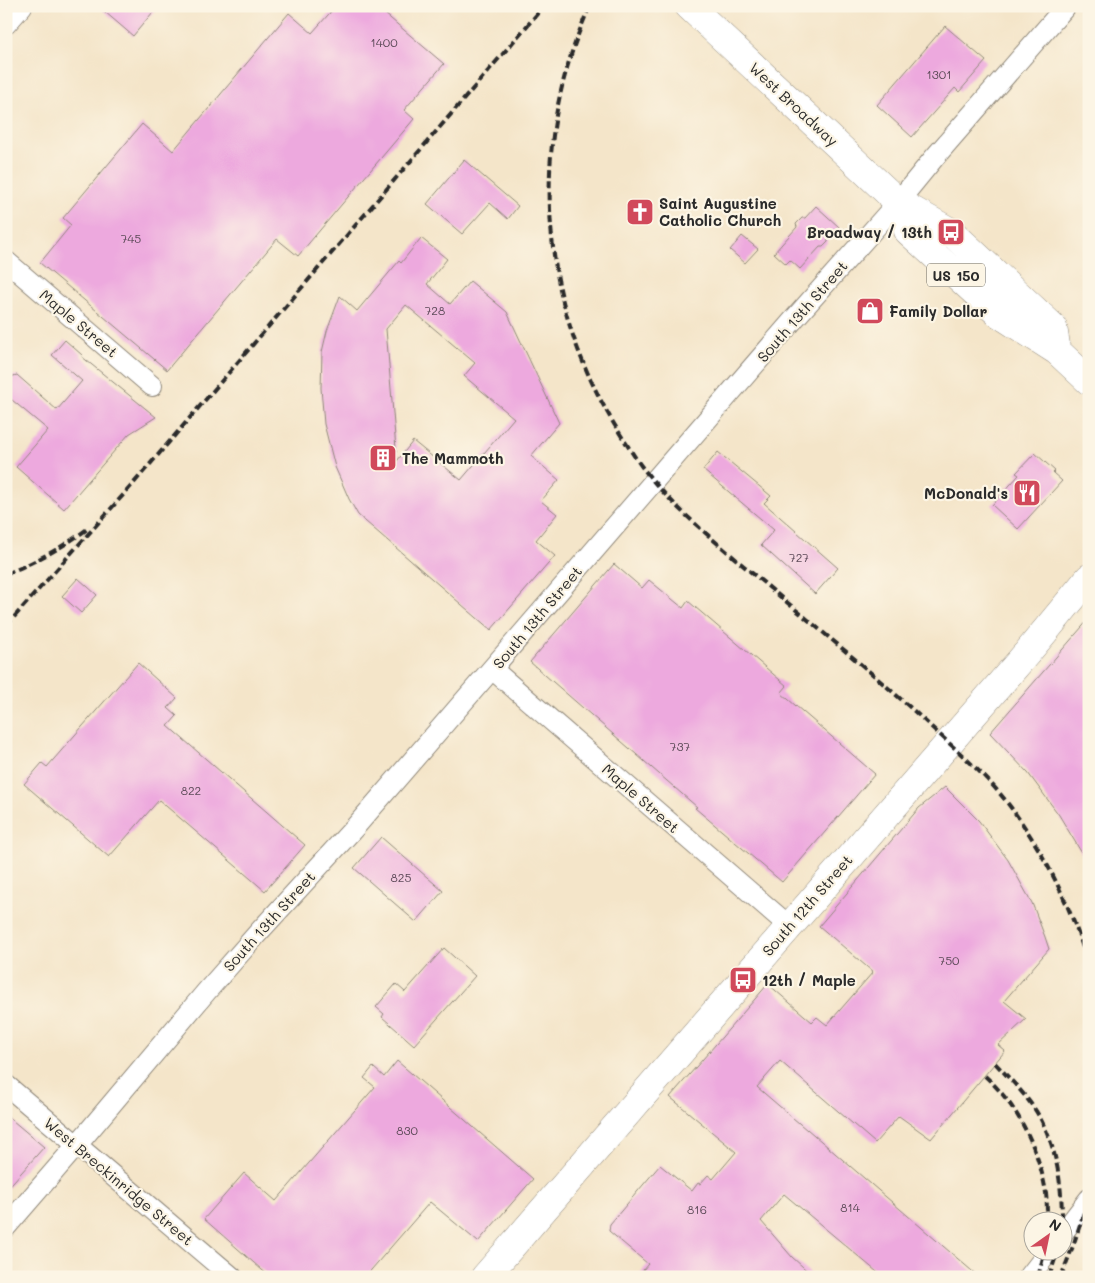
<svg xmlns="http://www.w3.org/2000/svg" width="1095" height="1283" viewBox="0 0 1095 1283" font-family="Mali,sans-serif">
<rect width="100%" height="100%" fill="#fcf5e5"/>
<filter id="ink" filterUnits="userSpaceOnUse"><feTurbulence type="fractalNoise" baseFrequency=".02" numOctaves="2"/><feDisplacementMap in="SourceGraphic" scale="10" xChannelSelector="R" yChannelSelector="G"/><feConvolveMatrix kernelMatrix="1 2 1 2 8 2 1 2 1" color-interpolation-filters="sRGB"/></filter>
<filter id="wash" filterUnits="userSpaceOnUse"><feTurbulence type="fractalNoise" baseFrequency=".0096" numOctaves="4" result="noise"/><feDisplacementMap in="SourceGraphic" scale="20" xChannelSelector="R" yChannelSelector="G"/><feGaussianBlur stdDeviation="1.12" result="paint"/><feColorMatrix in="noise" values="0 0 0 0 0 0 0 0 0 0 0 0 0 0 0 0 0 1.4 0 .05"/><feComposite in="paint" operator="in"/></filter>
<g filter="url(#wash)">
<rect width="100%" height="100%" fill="#f4e5c9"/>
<g id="blocks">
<path fill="#eda9de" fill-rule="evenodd" d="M 98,6 L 158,6 L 133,36 Z
M 336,6 L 390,6 L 384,13 L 444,64 L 404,110 L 414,119 L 298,256 L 277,239 L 167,370 L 40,263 L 71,225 L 63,218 L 142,124 L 173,151 L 289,13 L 312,33 Z
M 945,26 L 986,61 L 959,92 L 955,88 L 912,137 L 877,105 Z
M 464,160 L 518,206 L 508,219 L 490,203 L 462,234 L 427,204 Z
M 816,206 L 839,227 L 828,239 L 828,242 L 823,247 L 820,247 L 800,269 L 790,260 L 786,264 L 774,253 L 797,227 L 796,224 L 802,218 L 805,218 Z
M 742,236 L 758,249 L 745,263 L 730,250 Z
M 421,238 L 447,259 L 427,284 L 450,304 L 470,281 L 507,312 L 559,423 L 531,456 L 559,480 L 541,501 L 557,514 L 536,540 L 555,556 L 491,630 L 358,515 L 349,499 L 335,467 L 324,424 L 321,388 L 322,352 L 327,331 L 340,296 L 357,311 L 399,261 L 401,263 ZM 406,305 L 475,363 L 464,376 L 514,418 L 461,480 L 413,441 L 397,461 L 386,329 Z
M 65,340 L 82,355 L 81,356 L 156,417 L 129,434 L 64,509 L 16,467 L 48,430 L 6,395 L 6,378 L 17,375 L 57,410 L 82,381 L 52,355 Z
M 718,452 L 771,496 L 764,503 L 838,568 L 815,594 L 761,545 L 774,530 L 703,470 Z
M 1035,453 L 1055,471 L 1053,473 L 1062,481 L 1018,529 L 992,505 L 1019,475 L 1016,473 Z
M 614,564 L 642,588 L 649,580 L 683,608 L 688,601 L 787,686 L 781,693 L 875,774 L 782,882 L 695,808 L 697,807 L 530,662 Z
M 78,578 L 97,595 L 81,613 L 62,596 Z
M 1089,619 L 1089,865 L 1059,815 L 1028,773 L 990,733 Z
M 138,663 L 177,698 L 168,708 L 177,716 L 168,726 L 305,845 L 265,891 L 159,800 L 109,857 L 24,784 L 42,763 L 47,767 Z
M 945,787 L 979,821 L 1008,860 L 1032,903 L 1045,937 L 1049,949 L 1004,1001 L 1026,1019 L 998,1045 L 1005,1051 L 931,1139 L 899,1116 L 875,1143 L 780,1061 L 757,1087 L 807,1130 L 807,1129 L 979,1277 L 883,1277 L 784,1194 L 761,1221 L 792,1257 L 814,1277 L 637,1277 L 648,1264 L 609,1231 L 610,1224 L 660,1165 L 692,1191 L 698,1183 L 700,1184 L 708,1175 L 713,1179 L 736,1152 L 670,1097 L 768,984 L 812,1022 L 817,1017 L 827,1025 L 873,972 L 819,926 L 919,808 Z
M 381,837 L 443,891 L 416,922 L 354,868 Z
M 444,948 L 475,976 L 414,1045 L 382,1017 L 384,1014 L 376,1007 L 396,984 L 405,992 Z
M 397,1061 L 533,1179 L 478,1242 L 430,1202 L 365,1277 L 270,1277 L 204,1219 L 244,1173 L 276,1201 L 375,1087 L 364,1078 L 373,1067 L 384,1077 Z
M 6,1115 L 44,1147 L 6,1190 Z"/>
</g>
</g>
<g filter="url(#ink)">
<use href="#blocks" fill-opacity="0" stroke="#90887a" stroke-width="1"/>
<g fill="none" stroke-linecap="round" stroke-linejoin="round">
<defs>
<path id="street" d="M 6,24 L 22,6
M 6,261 L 152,386
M 492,669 L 789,926
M 6,1085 L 232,1277
M 6,1227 L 77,1145 L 206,992 L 257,934 L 356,826 L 795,318 L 898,202 L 934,158 L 1066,6
M 1062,1234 L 1089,1199
M 1029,1277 L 1050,1250"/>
<path id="secondary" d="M 485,1277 L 1027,653 L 1089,578"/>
<path id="primary" d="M 689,6 L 898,202 L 951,232 L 1053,327 L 1057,351
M 898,202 L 908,231 L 998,313 L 1057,351 L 1089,381"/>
</defs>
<use href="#street" stroke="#90887a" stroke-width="22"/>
<use href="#secondary" stroke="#90887a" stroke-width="29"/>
<use href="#primary" stroke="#90887a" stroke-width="29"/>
<use href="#street" stroke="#fff" stroke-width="20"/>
<use href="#secondary" stroke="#fff" stroke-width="28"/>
<use href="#primary" stroke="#fff" stroke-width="28"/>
<path stroke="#2b2b2b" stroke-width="4" stroke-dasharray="8 4" stroke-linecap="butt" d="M 590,6 C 555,83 543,163 553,247 C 561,317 587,384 626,443 C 631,451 636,459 642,467 C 673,508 714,540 752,573 C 810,622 870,670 926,722 C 956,750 988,776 1012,809 C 1047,857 1073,911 1089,967
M 6,574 C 35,562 62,548 87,529
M 6,626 L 133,484 L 544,6
M 995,1063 C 1011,1080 1028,1097 1039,1116 C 1057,1148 1062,1185 1062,1220
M 985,1076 C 1018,1106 1039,1149 1046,1193 C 1047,1202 1047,1212 1047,1220
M 1038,1277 L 1045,1250
M 1049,1277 L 1058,1250
M 1061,1277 L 1073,1246 L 1089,1197"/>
</g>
</g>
<defs>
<symbol id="church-square" viewBox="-11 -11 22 22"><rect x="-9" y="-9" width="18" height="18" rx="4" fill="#d1495b" stroke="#fcf5e5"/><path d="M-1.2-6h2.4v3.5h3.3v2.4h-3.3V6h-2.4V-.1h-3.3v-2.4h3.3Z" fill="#fff"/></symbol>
<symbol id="bus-square" viewBox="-11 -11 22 22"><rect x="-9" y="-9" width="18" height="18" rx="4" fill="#d1495b" stroke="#fcf5e5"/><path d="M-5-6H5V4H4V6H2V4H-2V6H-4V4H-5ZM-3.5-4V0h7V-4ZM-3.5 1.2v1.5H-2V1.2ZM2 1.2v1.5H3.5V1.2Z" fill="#fff"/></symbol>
<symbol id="shop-square" viewBox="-11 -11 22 22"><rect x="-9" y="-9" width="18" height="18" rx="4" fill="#d1495b" stroke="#fcf5e5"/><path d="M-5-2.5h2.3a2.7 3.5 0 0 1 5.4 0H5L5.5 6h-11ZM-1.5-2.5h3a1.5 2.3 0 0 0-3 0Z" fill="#fff"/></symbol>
<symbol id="building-square" viewBox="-11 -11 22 22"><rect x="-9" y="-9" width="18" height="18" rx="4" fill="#d1495b" stroke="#fcf5e5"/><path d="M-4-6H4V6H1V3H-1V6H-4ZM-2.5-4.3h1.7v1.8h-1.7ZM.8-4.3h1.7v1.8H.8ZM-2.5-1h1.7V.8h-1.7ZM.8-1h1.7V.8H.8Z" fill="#fff"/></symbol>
<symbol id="restaurant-square" viewBox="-11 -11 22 22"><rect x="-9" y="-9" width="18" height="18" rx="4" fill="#d1495b" stroke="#fcf5e5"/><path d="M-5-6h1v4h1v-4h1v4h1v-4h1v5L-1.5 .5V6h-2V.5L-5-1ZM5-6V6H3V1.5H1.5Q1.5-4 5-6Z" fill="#fff"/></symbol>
</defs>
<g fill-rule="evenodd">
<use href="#church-square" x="624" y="196" width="32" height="32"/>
<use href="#bus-square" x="935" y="216" width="32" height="32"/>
<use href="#shop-square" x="854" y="295" width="32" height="32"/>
<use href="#building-square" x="367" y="442" width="32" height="32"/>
<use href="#restaurant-square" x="1011" y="477" width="32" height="32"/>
<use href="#bus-square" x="727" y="964" width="32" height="32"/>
</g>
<g text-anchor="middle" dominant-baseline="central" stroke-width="4.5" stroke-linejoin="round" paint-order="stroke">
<g font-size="12" fill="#5c4a58">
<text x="384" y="42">1400</text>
<text x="939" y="74">1301</text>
<text x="131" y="238">745</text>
<text x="435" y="310">728</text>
<text x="799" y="557">727</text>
<text x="680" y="746">737</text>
<text x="191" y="790">822</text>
<text x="401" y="877">825</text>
<text x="949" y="960">750</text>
<text x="407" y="1130">830</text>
<text x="850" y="1207">814</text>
<text x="697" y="1209">816</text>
</g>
<rect fill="#fcf5e5" stroke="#6a6863" stroke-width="1" x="927" y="263.5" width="58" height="23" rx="4"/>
<g font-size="14" font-weight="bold" fill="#2b2b2b">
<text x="956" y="275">US 150</text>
</g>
<g font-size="15" fill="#2b2b2b" stroke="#fcf5e5">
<text transform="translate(794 104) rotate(43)">West Broadway</text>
<text transform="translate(802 311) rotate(-49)">South 13th Street</text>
<text transform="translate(79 323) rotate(40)">Maple Street</text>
<text transform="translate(537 617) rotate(-50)">South 13th Street</text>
<text transform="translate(641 798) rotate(41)">Maple Street</text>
<text transform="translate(807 905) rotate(-49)">South 12th Street</text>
<text transform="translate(269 921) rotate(-48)">South 13th Street</text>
<text transform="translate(119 1181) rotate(40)">West Breckinridge Street</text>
</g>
<g font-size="15" font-weight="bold" fill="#2b2b2b" stroke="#fcf5e5" text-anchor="start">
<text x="659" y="203">Saint Augustine<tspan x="659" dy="17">Catholic Church</tspan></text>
<text x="932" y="232" text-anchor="end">Broadway / 13th</text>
<text x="889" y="311">Family Dollar</text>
<text x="402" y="458">The Mammoth</text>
<text x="1008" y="493" text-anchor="end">McDonald's</text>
<text x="762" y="980">12th / Maple</text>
</g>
</g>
<rect width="1095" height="1283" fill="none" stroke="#fcf5e5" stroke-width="25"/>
<g transform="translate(1048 1236) rotate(33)"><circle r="24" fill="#fcf5e5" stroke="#a8a49b"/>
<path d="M0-4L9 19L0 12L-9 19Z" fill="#d1495b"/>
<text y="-8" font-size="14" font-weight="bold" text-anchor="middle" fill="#2b2b2b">N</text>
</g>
</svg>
